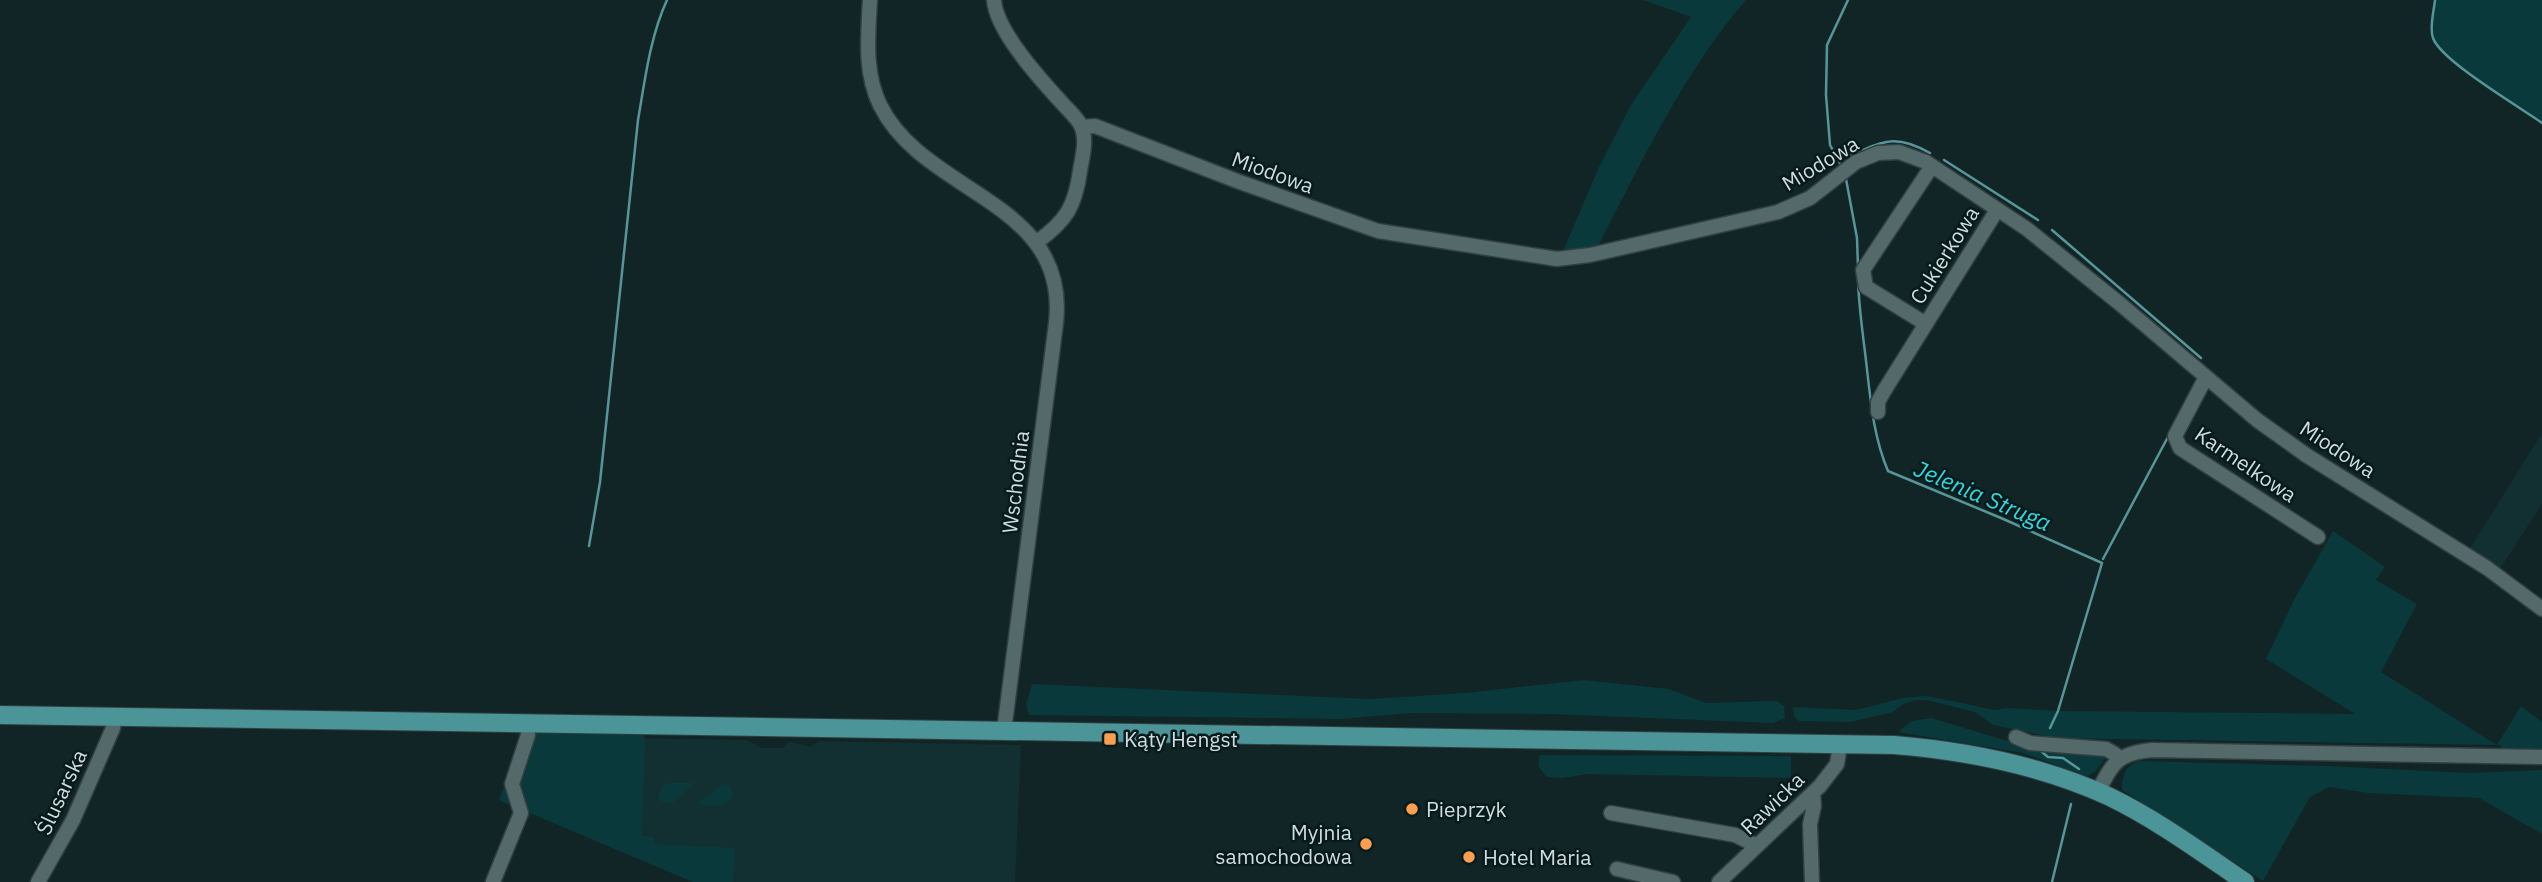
<svg xmlns="http://www.w3.org/2000/svg" width="2542" height="882" viewBox="0 0 2542 882" font-family="'IBM Plex Sans',sans-serif">
<rect width="100%" height="100%" fill="#112526"/>
<path fill="#123031" d="M 2542,433 L 2542,504 L 2496,575 L 2466,555 Z
M 532,737 L 747,740 L 761,748 L 783,748 L 789,741 L 810,747 L 820,741 L 1021,745 L 1015,882 L 693,882 L 499,800 Z"/>
<path fill="#0a393b" d="M 1643,0 L 1746,0 C 1682,74 1641,164 1596,250 L 1561,256 L 1599,167 L 1631,105 L 1691,17 Z
M 2435,0 L 2542,0 L 2542,123 C 2520,107 2441,61 2433,38 C 2429,28 2434,11 2435,0 Z
M 2333,531 L 2385,567 L 2376,580 L 2417,604 L 2381,672 L 2497,745 L 2521,706 L 2542,722 L 2542,752 L 2503,749 L 2500,745 L 2046,738 L 2046,736 L 1993,725 L 1975,712 L 1927,700 L 1916,700 L 1903,704 L 1893,712 L 1850,722 L 1799,721 L 1794,716 L 1793,707 L 1856,710 L 1903,698 L 1927,696 L 1995,710 L 2007,708 L 2058,711 L 2355,714 L 2266,659 L 2295,598 Z
M 1584,680 L 1669,689 L 1706,703 L 1777,701 L 1784,706 L 1785,718 L 1773,723 L 1551,714 L 1409,713 L 1341,719 L 1029,715 L 1026,705 L 1032,684 L 1370,699 L 1465,693 Z
M 1931,718 L 2028,747 L 2107,756 L 2095,772 L 2087,776 L 2023,753 L 1898,732 L 1912,721 Z
M 539,730 L 642,733 L 645,739 L 642,836 L 654,837 L 654,844 L 735,848 L 733,882 L 693,882 L 499,800 L 519,746 Z
M 1540,755 L 1791,756 L 1791,778 L 1587,774 L 1563,778 L 1547,777 L 1538,766 Z
M 2139,761 L 2327,766 L 2469,773 L 2542,770 L 2542,834 L 2479,798 L 2369,793 L 2329,787 L 2310,797 L 2263,881 L 2122,790 C 2122,774 2125,767 2139,761 Z
M 669,783 L 693,783 L 672,803 L 660,801 L 658,794 L 664,785 Z
M 723,784 L 729,785 L 734,793 C 728,809 710,807 697,803 Z"/>
<g fill="none" stroke-linecap="round" stroke-linejoin="round">
<path stroke="#579598" stroke-width="2.5" d="M 2435,0 C 2434,11 2429,28 2433,38 C 2441,61 2520,107 2542,123
M 1837,159 C 1877,149 1886,128 1930,153
M 1944,160 L 2038,220
M 1842,167 L 1830,145 L 1826,95 L 1827,45 L 1848,0
M 1846,179 L 1857,238 L 1858,267
M 2052,230 L 2201,358
M 1858,281 C 1859,305 1862,329 1865,352 C 1870,393 1872,433 1888,471 L 2001,518 L 2102,563 L 2058,711 L 2050,728
M 589,546 L 600,482 L 638,120 C 645,80 650,37 667,0
M 2103,559 L 2169,435
M 2042,752 L 2048,757 L 2063,758 L 2079,769
M 2052,882 L 2071,804"/>
<defs>
<path id="minor" d="M 870,0 C 868,36 864,72 880,105 C 924,195 1070,200 1056,323 L 1004,731
M 994,0 C 996,31 1041,80 1062,103 C 1068,110 1079,119 1082,128 C 1087,141 1082,158 1080,171 C 1075,207 1066,221 1037,242
M 1082,127 L 1095,126 L 1237,181 L 1378,231 L 1557,259 L 1590,255 L 1778,212 L 1810,198 L 1856,162 L 1878,153 L 1899,152 L 1926,162 L 2027,229 L 2119,303 L 2257,420 L 2306,455 L 2487,568 L 2542,609
M 1926,324 L 1866,287 L 1863,270 L 1932,166
M 2206,377 L 2175,436 L 2180,448 L 2318,537
M 1878,412 L 1878,402 L 1884,391 L 1997,210
M 2016,737 L 2030,743 L 2106,749 L 2115,754 L 2118,760
M 2098,792 C 2112,763 2118,753 2152,750 L 2542,757
M 1611,813 L 1735,835 L 1757,846
M 1617,869 L 1673,882
M 38,882 L 73,820 L 113,728 L 115,717
M 493,882 L 521,813 L 512,784 L 528,735 L 527,724
M 1719,882 L 1820,786 L 1837,764 L 1840,745
M 1812,882 L 1810,824 L 1814,806 L 1813,793"/>
<path id="major" d="M 0,715 L 1894,745 C 1968,751 2040,765 2108,796 C 2156,819 2201,852 2245,882"/>
</defs>
<use href="#minor" stroke="#323f40" stroke-width="17"/>
<use href="#major" stroke="#323f40" stroke-width="20"/>
<use href="#minor" stroke="#54696a" stroke-width="14"/>
<use href="#major" stroke="#4b9497" stroke-width="18"/>
</g>
<g fill="#fa9f4f" stroke="#081b1c" stroke-width="2.5">
<rect x="1103" y="732" width="14" height="14" rx="3.5"/>
<circle cx="1412" cy="809" r="7"/>
<circle cx="1366" cy="844" r="7"/>
<circle cx="1469" cy="857" r="7"/>
</g>
<g text-anchor="middle" dominant-baseline="central" stroke-width="5" stroke-linejoin="round" paint-order="stroke">
<g font-size="21" fill="#d1dcdd" stroke="#081b1c">
<text transform="translate(1820 163) rotate(-31)">Miodowa</text>
<text transform="translate(1273 172) rotate(20)">Miodowa</text>
<text transform="translate(1944 255) rotate(-58)">Cukierkowa</text>
<text transform="translate(2338 449) rotate(33)">Miodowa</text>
<text transform="translate(2246 464) rotate(34)">Karmelkowa</text>
<text transform="translate(1015 482) rotate(-83)">Wschodnia</text>
<text transform="translate(61 792) rotate(-65)">Ślusarska</text>
<text transform="translate(1772 803) rotate(-44)">Rawicka</text>
</g>
<g font-size="21" fill="#d1dcdd" stroke="#081b1c" text-anchor="start">
<text x="1124" y="739">Kąty Hengst</text>
<text x="1426" y="809">Pieprzyk</text>
<text x="1352" y="832" text-anchor="end">Myjnia<tspan x="1352" dy="24">samochodowa</tspan></text>
<text x="1483" y="857">Hotel Maria</text>
</g>
<g font-size="23" font-style="italic" fill="#35d7de" stroke="#081b1c">
<text transform="translate(1983 495) rotate(23)">Jelenia Struga</text>
</g>
</g>
</svg>
